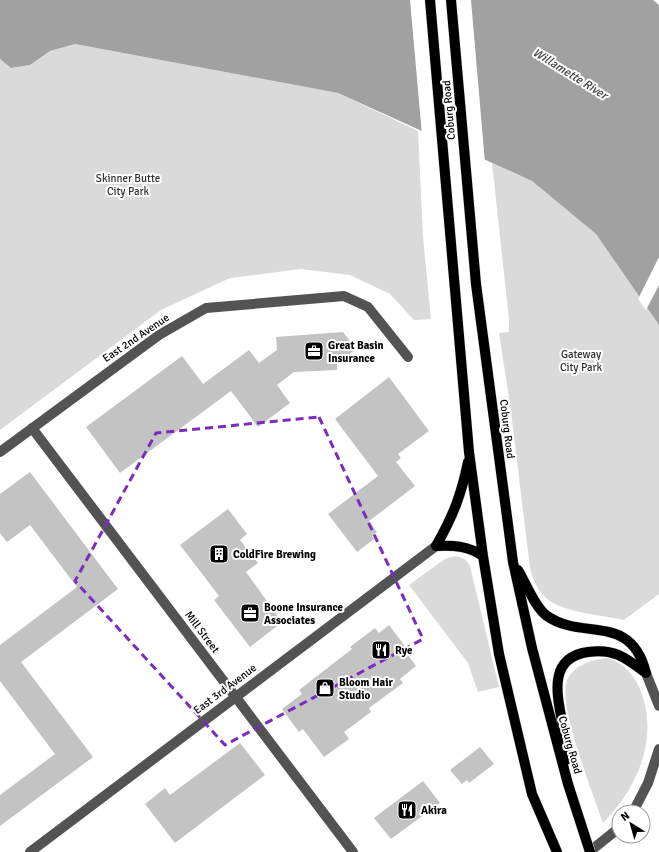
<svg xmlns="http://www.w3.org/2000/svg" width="659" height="852" viewBox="0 0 659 852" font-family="Signika,sans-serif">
<rect width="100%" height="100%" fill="#fff"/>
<path fill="#dadada" d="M 75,44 L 338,93 L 418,131 L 423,237 L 431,319 L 414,320 L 390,294 L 350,275 L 301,269 L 230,278 L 161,310 L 0,430 L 0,59 L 11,68 L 30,65 L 50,51 Z
M 492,163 L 532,181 L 596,234 L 659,325 L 659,594 L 624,620 C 602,615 563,613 546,598 C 537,590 533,579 530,568 L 510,404 L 499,333 L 509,332 L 509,320 Z
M 456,556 L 465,559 L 470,566 L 499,687 L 478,692 L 468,663 L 409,585 L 445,559 Z
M 608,658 C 624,663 634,675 641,691 C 659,740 637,788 603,823 C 593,794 560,710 566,684 C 570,666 592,659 608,658 Z"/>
<path fill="#a1a1a1" d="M 0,0 L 653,0 L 659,5 L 659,325 L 596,234 L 532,181 L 338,93 L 75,44 L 50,51 L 30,65 L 11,68 L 0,59 Z"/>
<path fill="#fff" d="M 410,0 L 471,0 L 485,163 L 422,135 Z
M 659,257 L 659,285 L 646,310 L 638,299 Z"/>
<path fill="#c3c3c3" d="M 343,332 L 356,349 L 337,364 L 337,370 L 294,372 L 277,385 L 290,403 L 258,427 L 231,391 L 120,473 L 86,427 L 182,356 L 203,384 L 249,350 L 259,363 L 277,350 L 276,337 Z
M 389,377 L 429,431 L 398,454 L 401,458 L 396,462 L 415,486 L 369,521 L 377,532 L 372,536 L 374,539 L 357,552 L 328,514 L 378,476 L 335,419 Z
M 30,472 L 118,589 L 21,662 L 93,757 L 0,826 L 0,795 L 55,754 L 0,681 L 0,645 L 77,587 L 30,525 L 7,542 L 0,533 L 0,494 Z
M 228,509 L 247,534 L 240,540 L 258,563 L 246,572 L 282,622 L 250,647 L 214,600 L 219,596 L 180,545 Z
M 389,625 L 407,649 L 405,651 L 416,666 L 400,679 L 403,683 L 369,708 L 371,712 L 344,732 L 349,739 L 324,757 L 303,729 L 299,732 L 282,709 L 302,694 L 299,690 L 352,649 L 350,647 L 375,628 L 379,633 Z
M 240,743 L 265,775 L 175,843 L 145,804 L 165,788 L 170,795 Z
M 480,747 L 494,764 L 469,783 L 467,780 L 462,784 L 450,770 Z
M 423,781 L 440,803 L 391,839 L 374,818 Z"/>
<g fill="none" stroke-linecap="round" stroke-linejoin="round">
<defs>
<path id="major" d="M 430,0 L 469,452 L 483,556 L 499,654 L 532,794 L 557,852
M 451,0 L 476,284 L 513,562 L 532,648 L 568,784
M 436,546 C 453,516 461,496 468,462
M 436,546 C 454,545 468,546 483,556
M 518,570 C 526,583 535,608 547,616 C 583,641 631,612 646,673
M 566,760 C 565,749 564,738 563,727 C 558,698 546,658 588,652 C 614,648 626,658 646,673"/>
</defs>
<use href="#major" stroke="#dbdbdb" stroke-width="11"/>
<path stroke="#535353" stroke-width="10" d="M 32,428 L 353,852
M 0,452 L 159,335 L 206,308 L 344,296 L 368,307 L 408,357
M 646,673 L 659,706
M 633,812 L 648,783 L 659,749
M 30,852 L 436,546
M 589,852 L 619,828"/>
<use href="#major" stroke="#000" stroke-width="10"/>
<defs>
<path id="major-bridge" d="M 568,784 L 590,852"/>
</defs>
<use href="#major-bridge" stroke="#dbdbdb" stroke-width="11" stroke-linecap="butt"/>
<use href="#major-bridge" stroke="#000" stroke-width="10"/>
</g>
<path fill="none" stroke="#7b2cbf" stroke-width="3" stroke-dasharray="8 5" stroke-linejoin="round" d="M 319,417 L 423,639 L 225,745 L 75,581 L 156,433 Z"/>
<defs>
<symbol id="office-square" viewBox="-11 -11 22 22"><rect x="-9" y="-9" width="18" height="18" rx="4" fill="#000" stroke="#fff"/><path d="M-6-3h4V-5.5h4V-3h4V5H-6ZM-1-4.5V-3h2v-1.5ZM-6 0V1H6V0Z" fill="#fff"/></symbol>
<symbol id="building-square" viewBox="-11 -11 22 22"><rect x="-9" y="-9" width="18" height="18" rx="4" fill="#000" stroke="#fff"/><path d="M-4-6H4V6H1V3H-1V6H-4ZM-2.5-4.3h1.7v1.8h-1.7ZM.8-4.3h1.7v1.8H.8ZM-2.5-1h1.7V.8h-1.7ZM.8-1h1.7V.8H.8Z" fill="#fff"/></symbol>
<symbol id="restaurant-square" viewBox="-11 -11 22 22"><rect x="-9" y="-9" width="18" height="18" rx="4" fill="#000" stroke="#fff"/><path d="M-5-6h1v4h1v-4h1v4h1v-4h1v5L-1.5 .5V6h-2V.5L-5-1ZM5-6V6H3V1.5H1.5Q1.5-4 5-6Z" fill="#fff"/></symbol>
<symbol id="shop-square" viewBox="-11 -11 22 22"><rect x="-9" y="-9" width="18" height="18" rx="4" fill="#000" stroke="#fff"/><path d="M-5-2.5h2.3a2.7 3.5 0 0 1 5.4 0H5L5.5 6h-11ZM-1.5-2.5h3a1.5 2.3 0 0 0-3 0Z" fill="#fff"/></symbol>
</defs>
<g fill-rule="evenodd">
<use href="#office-square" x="303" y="340" width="22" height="22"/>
<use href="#building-square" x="208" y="543" width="22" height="22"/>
<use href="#office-square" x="239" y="602" width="22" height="22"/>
<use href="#restaurant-square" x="370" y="639" width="22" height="22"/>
<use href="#shop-square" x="314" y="677" width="22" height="22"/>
<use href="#restaurant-square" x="396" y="799" width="22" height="22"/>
</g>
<g text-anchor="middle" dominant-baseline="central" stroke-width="4" stroke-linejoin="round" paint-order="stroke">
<g font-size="11" fill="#000" stroke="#fff">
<text transform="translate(449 110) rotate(-95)">Coburg Road</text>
<text transform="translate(136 338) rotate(-34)">East 2nd Avenue</text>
<text transform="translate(507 429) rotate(83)">Coburg Road</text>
<text transform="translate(202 632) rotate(53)">Mill Street</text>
<text transform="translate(225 689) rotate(-37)">East 3rd Avenue</text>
<text transform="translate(570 745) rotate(74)">Coburg Road</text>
</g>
<g font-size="11" fill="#313131" stroke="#fff">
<text x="128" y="178">Skinner Butte<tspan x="128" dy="13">City Park</tspan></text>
<text x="581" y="354">Gateway<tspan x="581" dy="13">City Park</tspan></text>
</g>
<g font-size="11" font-weight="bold" fill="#000" stroke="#fff" text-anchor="start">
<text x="328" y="345">Great Basin<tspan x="328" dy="13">Insurance</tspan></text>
<text x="233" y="554">ColdFire Brewing</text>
<text x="264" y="607">Boone Insurance<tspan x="264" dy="13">Associates</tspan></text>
<text x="395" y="650">Rye</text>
<text x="339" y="682">Bloom Hair<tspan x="339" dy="13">Studio</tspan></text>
<text x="421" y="810">Akira</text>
</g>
<g font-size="12" font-style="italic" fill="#424242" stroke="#fff">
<text transform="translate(570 74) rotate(32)">Willamette River</text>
</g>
</g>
<g transform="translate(631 824) rotate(323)"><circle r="19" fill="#ffffff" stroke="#999999"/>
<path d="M0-3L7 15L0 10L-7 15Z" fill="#000000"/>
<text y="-6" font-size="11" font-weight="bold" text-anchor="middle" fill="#000000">N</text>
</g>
</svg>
